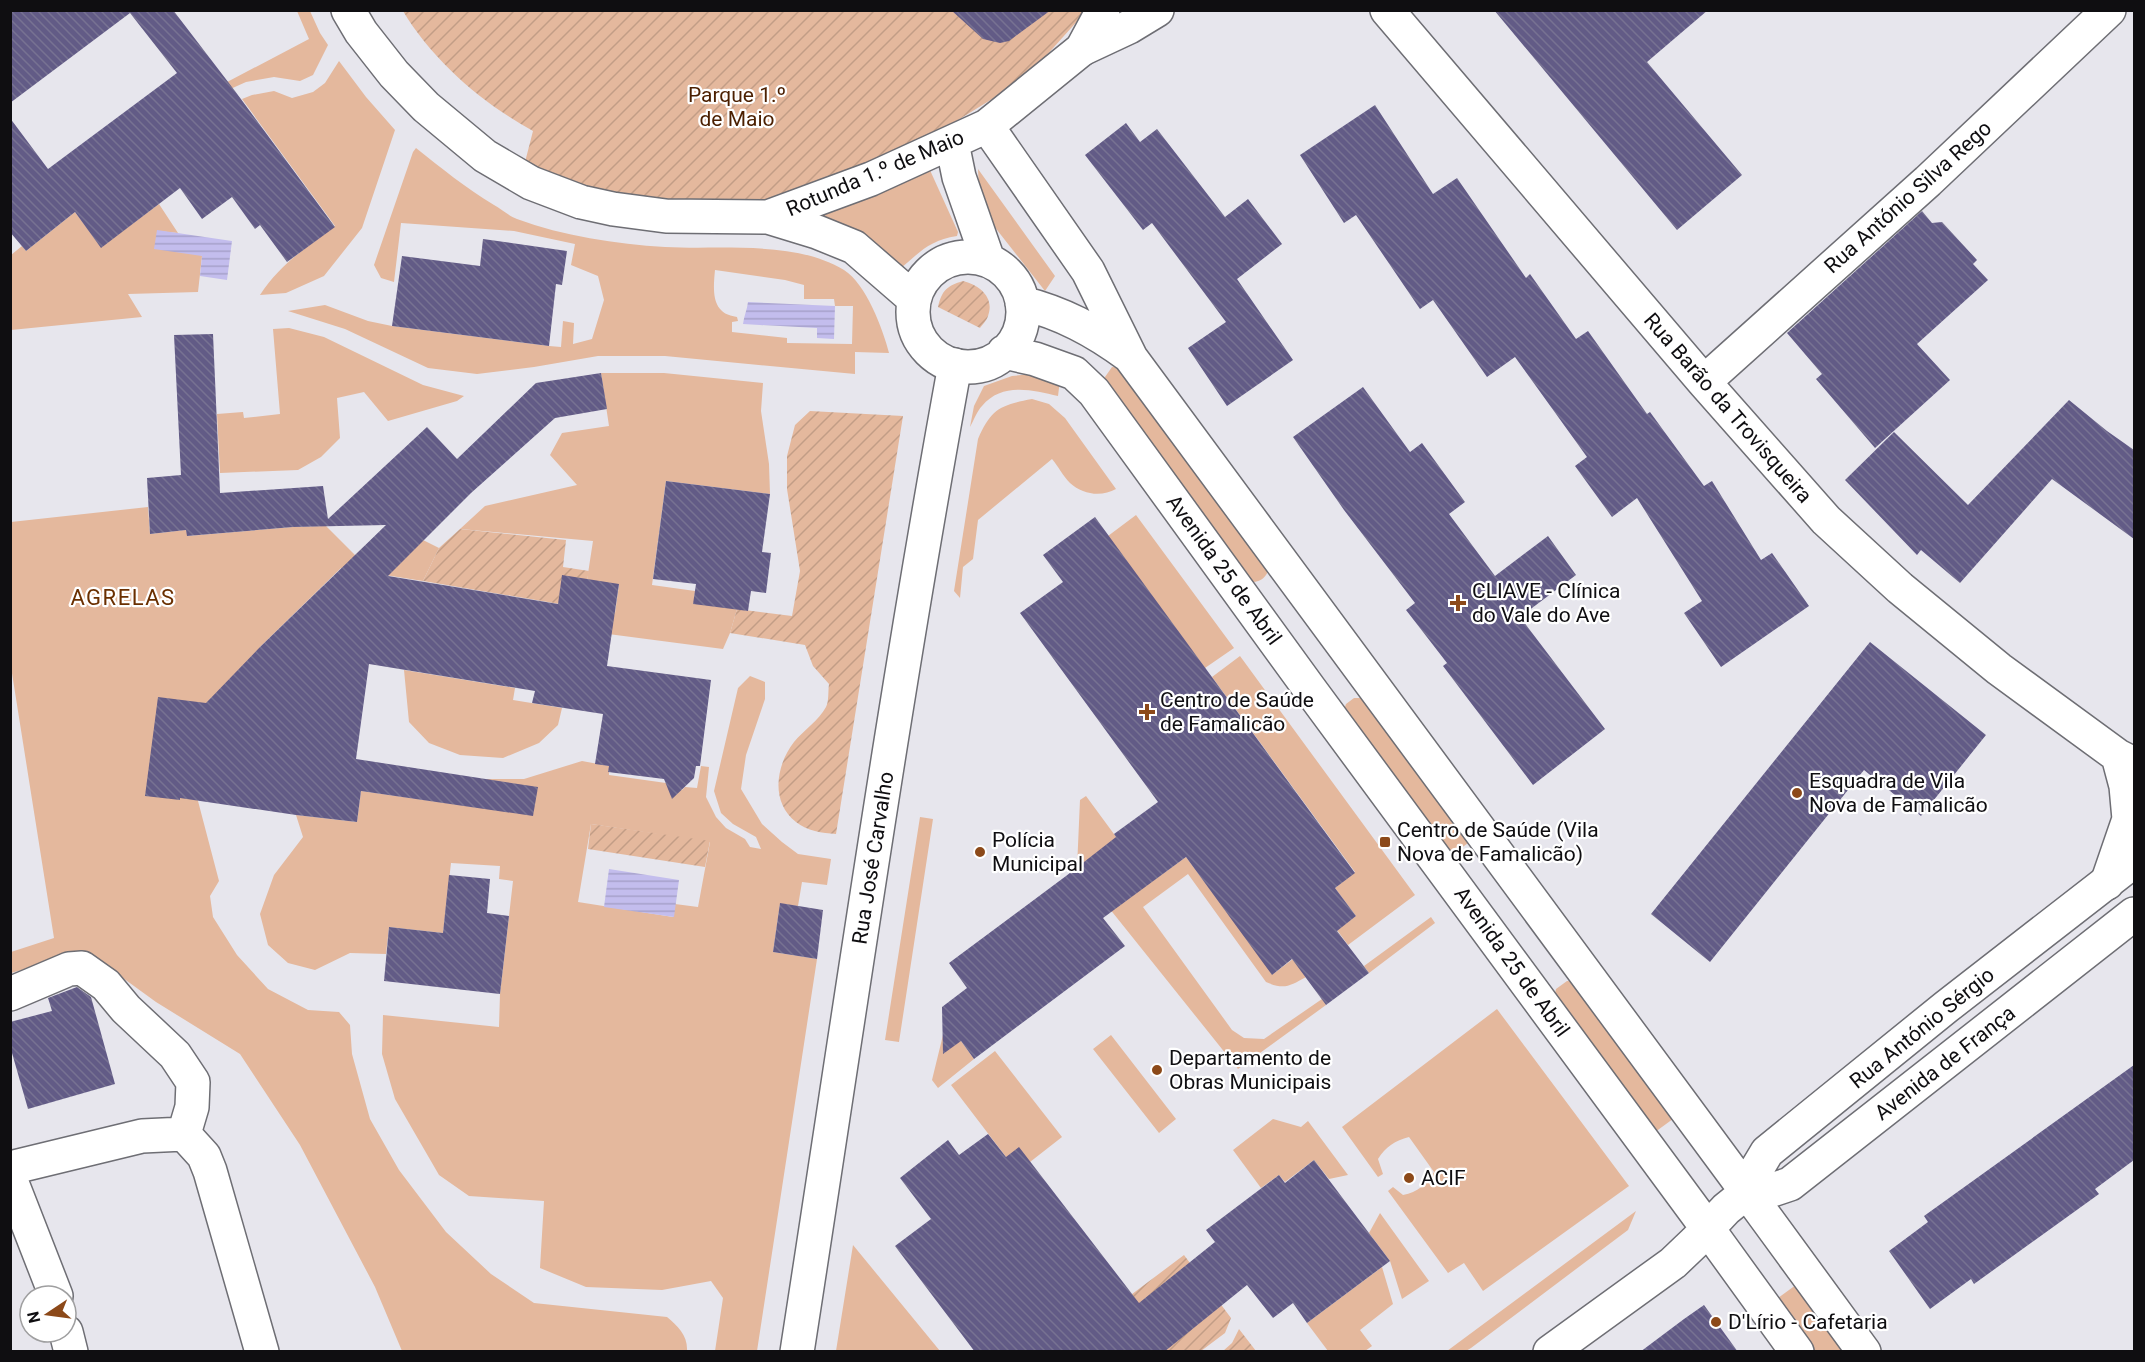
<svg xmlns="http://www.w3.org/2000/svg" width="2145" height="1362" viewBox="0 0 2145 1362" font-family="Roboto,sans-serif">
<defs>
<pattern id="garden-furrows" width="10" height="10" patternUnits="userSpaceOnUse" patternTransform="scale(1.5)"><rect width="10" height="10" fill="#e4b89d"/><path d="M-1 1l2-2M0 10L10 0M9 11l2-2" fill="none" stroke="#c29d86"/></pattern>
<pattern id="water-rules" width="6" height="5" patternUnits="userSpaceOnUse" patternTransform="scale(1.5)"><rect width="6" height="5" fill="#c3bded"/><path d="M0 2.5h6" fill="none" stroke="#a6a1ca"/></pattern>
<pattern id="building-back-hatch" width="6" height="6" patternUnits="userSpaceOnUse" patternTransform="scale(1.5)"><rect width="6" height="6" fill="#625b86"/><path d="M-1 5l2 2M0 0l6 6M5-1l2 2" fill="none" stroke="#777292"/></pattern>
</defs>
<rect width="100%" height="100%" fill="#e7e6ed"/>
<path fill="#e4b89d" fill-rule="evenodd" d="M 297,11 L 310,11 L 320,33 L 328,45 L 313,75 L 300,81 L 274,77 L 246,82 L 217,95 L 193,100 L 309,39 Z
M 339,61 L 366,97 L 395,130 L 362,228 L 324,276 L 286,293 L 260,295 C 280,264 306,248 335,226 L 242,99 L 252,95 L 274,91 L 292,98 L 313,92 L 325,83 Z
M 416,148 C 441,168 466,188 494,205 C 501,209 509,216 517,219 C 563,236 616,244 665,247 C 721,250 795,240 844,270 C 866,284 883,329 889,353 L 855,352 L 855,374 L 665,356 L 598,356 L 534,367 L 477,374 L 428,368 L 345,329 L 288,311 L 325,305 L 368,321 L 392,326 L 549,346 L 561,347 L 563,321 L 574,323 L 573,344 L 592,339 L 604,300 L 598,276 L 571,265 L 575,244 L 514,231 L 401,223 L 394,282 L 381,278 L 374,265 L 413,152 ZM 715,270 L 785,280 L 804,285 L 804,299 L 834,299 L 835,306 L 853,306 L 852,344 L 787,343 L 787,338 L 732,332 L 732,322 L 738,321 L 737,317 C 711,314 713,291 715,270 Z
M 929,168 L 958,232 L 957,236 C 930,240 920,252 901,268 L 819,220 L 816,211 Z
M 978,169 L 1055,276 L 1045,291 L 990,221 L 979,191 Z
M 159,204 L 178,233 L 157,231 L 202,256 L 198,292 L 128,294 L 142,317 L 11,330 L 11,255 L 22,246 L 26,251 L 75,212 L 101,247 Z
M 289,328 L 324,337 L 423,385 L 464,396 L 457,401 L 388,421 L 364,392 L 337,398 L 340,438 L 321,457 L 298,470 L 220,473 L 217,414 L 243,412 L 244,418 L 280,414 L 273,329 Z
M 1112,367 L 1126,368 L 1271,564 C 1266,579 1261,583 1245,582 L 1106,387 L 1105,377 Z
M 601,373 L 664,373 L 763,383 L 761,411 L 769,464 L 770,494 L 666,481 L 652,585 L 695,591 L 694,603 L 737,609 L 730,633 L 723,649 L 593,632 L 595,610 L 615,613 L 619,585 L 587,580 L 593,541 L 460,529 L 485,506 L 577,485 L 550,455 L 562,433 L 609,426 Z
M 1032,374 L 1060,380 L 1058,396 C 1032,390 1002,382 982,406 C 977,411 974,420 970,427 L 974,406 L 984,386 L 1012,376 Z
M 1032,399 L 1049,404 L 1065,418 L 1116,489 C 1102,497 1083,495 1070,483 C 1063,476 1058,466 1052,459 L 978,520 L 973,559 L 963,567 L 960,598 L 954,591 L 978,439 C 991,409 1000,405 1032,399 Z
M 148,507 L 150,534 L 186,530 L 188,536 L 293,527 L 326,526 L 355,555 L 400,514 L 423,540 L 439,548 L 423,581 L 341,568 L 260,647 L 259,656 L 209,700 L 198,801 L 219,881 L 210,896 L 213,917 L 237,955 L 268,989 L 308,1010 L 339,1012 L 350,1025 L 352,1054 L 370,1119 L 399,1170 L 446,1232 L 491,1274 L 534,1303 L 667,1317 C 678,1326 688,1336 687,1351 L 402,1351 L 375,1287 L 300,1145 L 240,1054 L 156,1002 L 105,965 L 63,958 L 11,973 L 11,952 L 54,938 L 11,667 L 11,522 Z
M 1136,515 L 1234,648 L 1205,668 L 1108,536 Z
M 1240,656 L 1415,895 L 1348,945 L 1337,930 L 1356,916 L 1335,888 L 1355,872 L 1212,677 Z
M 404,670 L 515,688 L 513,700 L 562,708 L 558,725 L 539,743 L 503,758 L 460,755 L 429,743 L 409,722 Z
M 750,676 L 765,682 L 765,699 L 746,755 L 741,789 L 762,824 L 782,842 L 798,854 L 831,859 L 827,885 L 802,882 L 798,906 L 780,904 L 773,952 L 817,959 L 757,1351 L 715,1351 L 723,1298 L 711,1281 L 662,1290 L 586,1287 L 540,1268 L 544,1201 L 469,1196 L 439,1175 L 395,1099 L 382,1054 L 383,1015 L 499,1027 L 500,994 L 513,881 L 499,879 L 500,866 L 451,863 L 443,933 L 389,927 L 386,954 L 350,953 L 315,970 L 288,963 L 268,945 L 260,914 L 274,875 L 303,837 L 296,815 L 357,822 L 361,791 L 481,808 L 487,779 L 524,779 L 582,761 L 609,766 L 609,775 L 666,783 L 673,791 L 682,790 L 685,787 L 697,788 L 701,766 L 709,767 L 706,797 L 716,817 L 726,828 L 745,839 L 750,847 L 761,849 L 756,837 L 733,824 L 721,813 L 714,791 L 738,688 ZM 591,824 L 710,842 L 698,907 L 675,904 L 673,917 L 578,902 Z
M 1354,698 L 1368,698 L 1472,840 L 1448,858 L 1342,715 L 1346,704 Z
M 1086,796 L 1150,883 L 1186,857 L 1273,974 L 1293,959 L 1306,977 C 1290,986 1284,990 1266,982 L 1188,874 L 1143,907 L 1232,1030 L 1244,1038 L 1264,1039 L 1322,999 L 1326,1005 L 1238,1069 L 1077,868 L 1080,800 Z
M 920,817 L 933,819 L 899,1042 L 885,1040 Z
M 1431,917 L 1435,923 L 1369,973 L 1364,966 Z
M 1567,981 L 1579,982 L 1677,1116 L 1651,1135 L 1553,1001 L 1556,989 Z
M 1497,1009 L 1629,1186 L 1483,1291 L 1464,1263 L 1448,1273 L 1388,1191 L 1393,1187 L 1403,1195 C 1418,1192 1426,1185 1434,1172 L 1409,1137 C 1395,1141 1386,1146 1378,1159 L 1383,1174 L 1378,1177 L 1342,1127 Z
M 943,1035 L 961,1041 L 974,1059 L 938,1088 L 932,1080 Z
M 1111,1035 L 1176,1119 L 1159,1133 L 1093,1049 Z
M 995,1051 L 1062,1137 L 1030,1162 L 1006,1157 L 951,1085 Z
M 1273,1119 L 1301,1127 L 1308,1121 L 1348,1175 L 1329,1179 L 1314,1160 L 1285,1182 L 1279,1175 L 1261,1188 L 1233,1150 Z
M 1636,1211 L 1628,1230 L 1471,1348 L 1466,1351 L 1447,1351 Z
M 1380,1213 L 1429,1281 L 1402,1299 L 1390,1261 L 1369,1233 Z
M 853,1245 L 940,1351 L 836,1351 Z
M 1382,1267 L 1393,1304 L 1360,1330 L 1372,1346 L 1365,1351 L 1328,1351 L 1307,1323 Z
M 1800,1282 L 1851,1351 L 1811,1351 L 1774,1301 Z"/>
<path fill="url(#garden-furrows)" d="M 403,11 L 1084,11 L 1081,17 L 1045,57 L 997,96 L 937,133 L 882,160 L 767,202 L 616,200 L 524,166 L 533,131 C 482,103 433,61 403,11 Z
M 963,281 C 979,285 995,297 988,316 C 987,320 982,325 980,328 L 938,307 C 942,290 947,286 963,281 Z
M 810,411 L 903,416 L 836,834 C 822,833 807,831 796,822 C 770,802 776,765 794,742 C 803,731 819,720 826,707 C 829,702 828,691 829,684 L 813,666 L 805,645 L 730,633 L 737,609 L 792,616 L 800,571 L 787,489 L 787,456 L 795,425 Z
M 460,529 L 566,540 L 563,567 L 589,571 L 587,580 L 595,610 L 423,581 L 439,548 Z
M 591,824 L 710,841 L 705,867 L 588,849 Z
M 1184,1255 L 1231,1318 L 1225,1333 L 1201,1351 L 1055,1352 Z
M 1239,1329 L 1256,1351 L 1223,1351 L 1232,1343 Z"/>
<path fill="url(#water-rules)" d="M 157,230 L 232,241 L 227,280 L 200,276 L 202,256 L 154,249 Z
M 748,302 L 835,306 L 834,339 L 817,338 L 817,328 L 743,324 C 744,316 747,310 748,302 Z
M 609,869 L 679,880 L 674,917 L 604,907 Z"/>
<path fill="url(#building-back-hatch)" d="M 10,10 L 173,10 L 235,91 L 335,227 L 287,262 L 260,225 L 255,229 L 232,197 L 202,219 L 180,188 L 101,248 L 75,212 L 26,251 L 10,232 L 10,118 L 48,169 L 177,73 L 130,13 L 10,103 Z
M 951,10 L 1051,10 L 1009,41 L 1000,43 L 983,39 Z
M 1494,10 L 1708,10 L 1647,62 L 1742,175 L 1677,230 Z
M 1375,105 L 1433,194 L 1457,178 L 1526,278 L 1530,274 L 1576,339 L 1588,331 L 1647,414 L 1650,412 L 1704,486 L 1712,481 L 1761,560 L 1772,553 L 1809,606 L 1721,667 L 1684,613 L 1702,601 L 1637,498 L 1612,517 L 1575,466 L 1587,457 L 1515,357 L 1487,377 L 1433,300 L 1420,309 L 1356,215 L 1344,223 L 1300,155 Z
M 1126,123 L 1140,142 L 1157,129 L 1225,217 L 1248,199 L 1282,244 L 1237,279 L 1293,360 L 1227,406 L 1188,348 L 1226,322 L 1152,223 L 1143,230 L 1085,155 Z
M 1922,211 L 1932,223 L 1942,222 L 1977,260 L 1973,264 L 1988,280 L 1917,344 L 1950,380 L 1875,448 L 1816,379 L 1822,374 L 1787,333 Z
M 483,239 L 567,251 L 562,285 L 556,284 L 549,346 L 392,326 L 402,256 L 480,266 Z
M 213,334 L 220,493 L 323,486 L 328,519 L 427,427 L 457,459 L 536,383 L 601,373 L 607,409 L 555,418 L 471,493 L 388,576 L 558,604 L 562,575 L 619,584 L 607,666 L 711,680 L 700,766 L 696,766 L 694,778 L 672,799 L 664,779 L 608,772 L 609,766 L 595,764 L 603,714 L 532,703 L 535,691 L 369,664 L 356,759 L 538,787 L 533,816 L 361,791 L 357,822 L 296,815 L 180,798 L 180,800 L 145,796 L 158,697 L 206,703 L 260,647 L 386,525 L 293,527 L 187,536 L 186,530 L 150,534 L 147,478 L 181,475 L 174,335 Z
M 1363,387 L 1410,452 L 1422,443 L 1465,502 L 1449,514 L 1495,576 L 1548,536 L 1576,575 L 1520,617 L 1605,729 L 1533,785 L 1443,666 L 1447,663 L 1406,610 L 1415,603 L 1344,510 L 1293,437 Z
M 2069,400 L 2107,431 L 2134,450 L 2134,539 L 2052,479 L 1960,583 L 1921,550 L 1917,555 L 1845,480 L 1894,432 L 1968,505 Z
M 666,481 L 770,494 L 762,552 L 771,553 L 766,593 L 751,591 L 748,611 L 693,604 L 696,584 L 653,579 Z
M 1095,517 L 1355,873 L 1335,888 L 1356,916 L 1337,931 L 1369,973 L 1326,1005 L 1292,959 L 1272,975 L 1186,857 L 1103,918 L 1125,946 L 974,1059 L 961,1041 L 943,1054 L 942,1007 L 967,988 L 949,963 L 1066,876 L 1116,837 L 1114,834 L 1158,802 L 1020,613 L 1063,582 L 1043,555 Z
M 1870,642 L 1986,735 L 1921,816 L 1864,770 L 1710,962 L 1651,914 Z
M 449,875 L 490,879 L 487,913 L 509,916 L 500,994 L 384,981 L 389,927 L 443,933 Z
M 780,903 L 823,910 L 817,959 L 773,952 Z
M 77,987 L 91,997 L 115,1084 L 28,1109 L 10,1046 L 10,1022 L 52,1011 L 48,998 Z
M 2134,1065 L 2134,1160 L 2095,1189 L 2099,1194 L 1974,1284 L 1971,1279 L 1930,1309 L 1889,1251 L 1928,1222 L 1924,1216 Z
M 988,1134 L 1006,1157 L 1019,1147 L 1139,1303 L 1215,1242 L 1206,1230 L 1279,1175 L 1285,1183 L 1314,1160 L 1390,1261 L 1307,1323 L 1293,1303 L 1273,1318 L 1247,1285 L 1164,1352 L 975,1352 L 895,1246 L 931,1219 L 900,1178 L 948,1140 L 959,1155 Z
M 1704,1305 L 1738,1352 L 1640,1352 L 1684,1319 Z"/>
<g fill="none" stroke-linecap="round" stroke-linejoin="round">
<defs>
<path id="minor" d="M 1387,10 L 1704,382 L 1826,520 L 1900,588 L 1999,669 L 2118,756 L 2134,764
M 1082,49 L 1129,27 L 1157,10
M 1704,382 L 1928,181 L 2109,10
M 2107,883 L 2129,819 L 2126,786 L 2118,756
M 10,994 L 69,969 L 82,968 L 106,985 L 126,1009 L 175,1055 L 193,1082 L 192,1107 L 184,1134
M 10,1168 L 142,1136 L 184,1134 L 204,1156 L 210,1171 L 262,1352
M 10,1178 L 56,1296
M 1747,1192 L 1864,1352
M 1708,1229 L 1797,1352
M 66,1332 L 71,1352
M 797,1352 C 848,1023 895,693 955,365"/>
<path id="major" d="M 348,10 L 361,32 L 394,74 L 426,107 L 485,156 L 531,183 L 581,202 L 613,209 L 666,216 L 768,217 L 871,179 L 987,126 L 1082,49 L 1103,10
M 987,126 L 1088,271 L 1131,358 L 1747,1192
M 952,143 L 959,177 L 988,260
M 768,217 L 817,232 L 854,247 L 914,299
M913 312a55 55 0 1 1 110 0a55 55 0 1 1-110 0Z
M 1022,303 C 1062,313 1094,330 1128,355
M 1004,352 L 1035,359 L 1074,373 L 1094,392 L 1309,688 L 1708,1229
M 1747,1192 L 1766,1192 L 1790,1184 L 2134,914
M 1550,1352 L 1673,1263 L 1695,1242 L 1726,1209 L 1747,1192 L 1755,1172 L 1767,1152 L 1946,1007 L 2134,861"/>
</defs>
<use href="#minor" stroke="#6e6e74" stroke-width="36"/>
<use href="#major" stroke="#6e6e74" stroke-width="36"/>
<use href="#minor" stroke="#fff" stroke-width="33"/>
<use href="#major" stroke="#fff" stroke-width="33"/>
</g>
<g fill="#8c4919" stroke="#fff" stroke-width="2">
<path d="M1455 594h6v6h6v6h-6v6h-6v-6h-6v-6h6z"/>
<path d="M1144 703h6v6h6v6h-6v6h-6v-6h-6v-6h6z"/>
<circle cx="1797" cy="793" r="6"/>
<rect x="1379" y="836" width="12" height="12" rx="3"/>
<circle cx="980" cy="852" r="6"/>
<circle cx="1157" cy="1070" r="6"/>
<circle cx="1409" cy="1178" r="6"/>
<circle cx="1716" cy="1322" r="6"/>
</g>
<g text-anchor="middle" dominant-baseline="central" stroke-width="4.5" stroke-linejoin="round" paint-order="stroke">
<g font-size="21" fill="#4b1f00" stroke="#fff">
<text x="737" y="95">Parque 1.º<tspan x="737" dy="24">de Maio</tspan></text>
</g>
<g font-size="21" fill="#0f0e11" stroke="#fff">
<text transform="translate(875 173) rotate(-23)">Rotunda 1.º de Maio</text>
<text transform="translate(1908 197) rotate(-42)">Rua António Silva Rego</text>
<text transform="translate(1728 408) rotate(49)">Rua Barão da Trovisqueira</text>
<text transform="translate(1224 570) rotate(54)">Avenida 25 de Abril</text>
<text transform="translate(873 858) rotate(-81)">Rua José Carvalho</text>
<text transform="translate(1512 962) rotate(54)">Avenida 25 de Abril</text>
<text transform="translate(1922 1028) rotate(-39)">Rua António Sérgio</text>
<text transform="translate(1945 1063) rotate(-38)">Avenida de França</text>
</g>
<g font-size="21" fill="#0f0e11" stroke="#fff" text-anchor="start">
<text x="1472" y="591">CLIAVE - Clínica<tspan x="1472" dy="24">do Vale do Ave</tspan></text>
<text x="1160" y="700">Centro de Saúde<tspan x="1160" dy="24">de Famalicão</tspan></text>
<text x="1809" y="781">Esquadra de Vila<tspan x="1809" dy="24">Nova de Famalicão</tspan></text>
<text x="1397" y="830">Centro de Saúde (Vila<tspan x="1397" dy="24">Nova de Famalicão)</tspan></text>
<text x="992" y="840">Polícia<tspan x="992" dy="24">Municipal</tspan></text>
<text x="1169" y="1058">Departamento de<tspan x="1169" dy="24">Obras Municipais</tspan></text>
<text x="1421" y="1178">ACIF</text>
<text x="1728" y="1322">D'Lírio - Cafetaria</text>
</g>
<g font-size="22" letter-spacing="1.5" fill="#6a2f00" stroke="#fff">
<text x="123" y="597">AGRELAS</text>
</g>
</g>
<rect width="2145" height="1362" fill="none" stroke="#0f0e11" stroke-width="24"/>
<g transform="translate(48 1314) rotate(257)"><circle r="28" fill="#ffffff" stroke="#9f9fa0" stroke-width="1.5"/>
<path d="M0-4.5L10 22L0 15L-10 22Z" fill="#8c4919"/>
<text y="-9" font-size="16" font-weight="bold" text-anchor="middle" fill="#0f0e11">N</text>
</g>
</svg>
